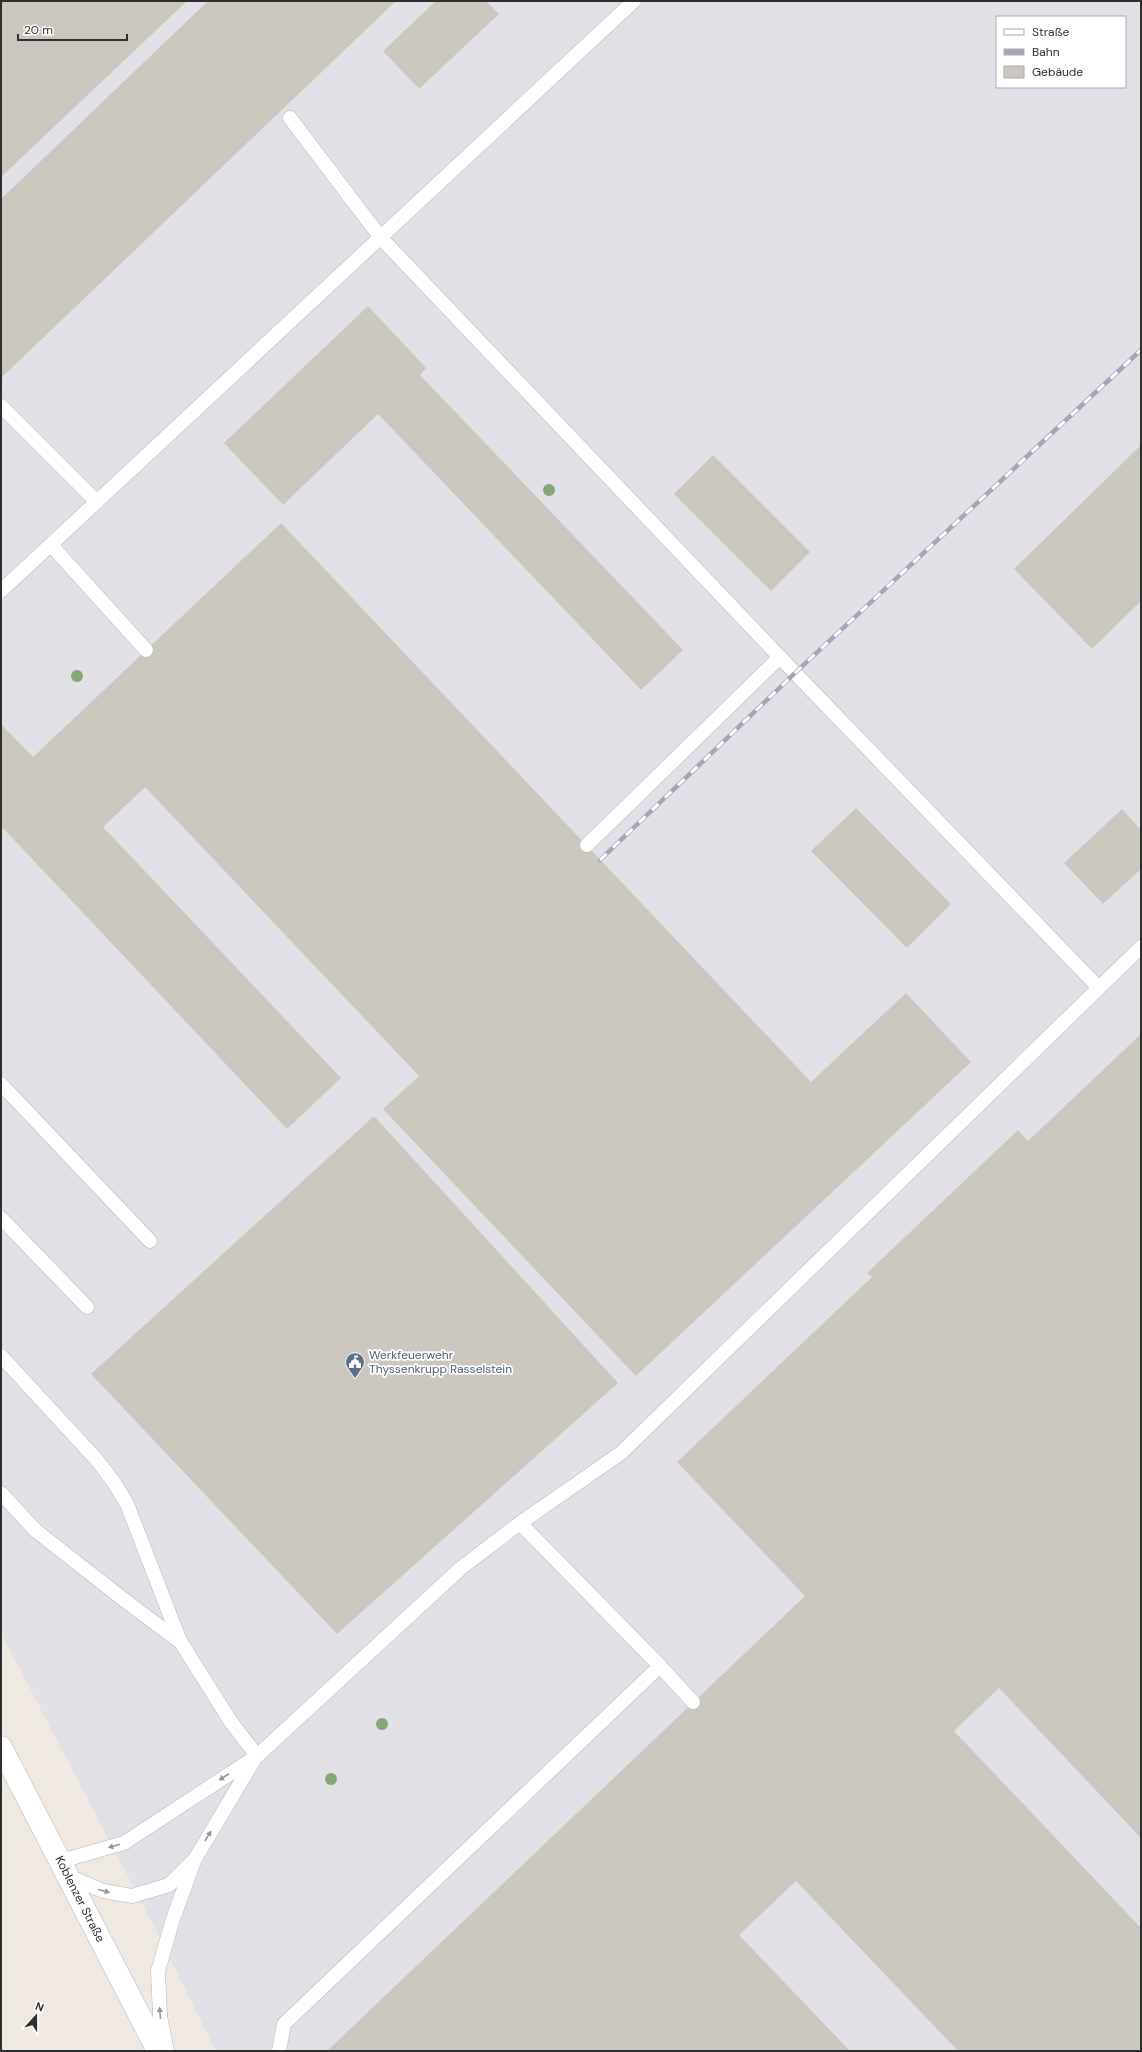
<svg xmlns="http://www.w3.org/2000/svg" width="1142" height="2052" viewBox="0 0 1142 2052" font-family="'DM Sans',sans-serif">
<rect width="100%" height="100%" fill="#efe9e1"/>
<path fill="#e3e1e8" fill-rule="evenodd" d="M 1,1 L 1141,1 L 1141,2051 L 216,2051 L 156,1930 L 1,1633 ZM 997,17 L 1125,17 L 1125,87 L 997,87 Z"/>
<path fill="#cbc7bf" d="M 1,1 L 187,1 L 1,177 Z
M 208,1 L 396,1 L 1,378 L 1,199 Z
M 436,1 L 486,1 L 499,14 L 419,89 L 383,51 Z
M 368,306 L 426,368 L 420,375 L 683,650 L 641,690 L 378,414 L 283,505 L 224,443 Z
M 1141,445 L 1141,601 L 1092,649 L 1014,569 Z
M 713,455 L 810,552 L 771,591 L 674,494 Z
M 281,523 L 811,1082 L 906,993 L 971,1062 L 636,1376 L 383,1109 L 419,1076 L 145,787 L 103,827 L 341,1078 L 287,1129 L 1,826 L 1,724 L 33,757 Z
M 856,808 L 951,904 L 907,948 L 811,851 Z
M 1122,809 L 1141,830 L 1141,869 L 1103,904 L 1064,863 Z
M 1141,1034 L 1141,1838 L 999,1688 L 954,1731 L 1141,1928 L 1141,2051 L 958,2051 L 796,1881 L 739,1935 L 850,2051 L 327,2051 L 805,1596 L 677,1462 L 872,1277 L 867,1273 L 1018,1130 L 1028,1141 Z
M 374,1116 L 618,1383 L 337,1634 L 91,1374 Z"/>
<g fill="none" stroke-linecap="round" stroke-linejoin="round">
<defs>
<path id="lane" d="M 290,118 L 381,238 L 795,673 L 1099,988
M 1,406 L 97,502
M 51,545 L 146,650
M 1,591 L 634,1
M 587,845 L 780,657
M 1,1084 L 150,1241
M 1,1218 L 87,1307
M 1,1356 L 96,1459 L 113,1481 L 127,1504 L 180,1641 L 231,1722 L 257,1756
M 1,1493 L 35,1530 L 123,1599 L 179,1641
M 520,1523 L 621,1453 L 1141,947
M 61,1861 L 124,1843 L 257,1756 L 461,1568 L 520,1523 L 660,1666 L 693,1702
M 68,1876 L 103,1891 L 132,1896 L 169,1885 L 195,1859 L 254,1760
M 167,2051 L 160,2016 L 158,1971 L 173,1919 L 193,1864
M 279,2051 L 284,2024 L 660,1666"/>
<path id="secondary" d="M 1,1747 L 158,2051"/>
</defs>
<use href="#lane" stroke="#b4b7c1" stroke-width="15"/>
<use href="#secondary" stroke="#b4b7c1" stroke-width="23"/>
<use href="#lane" stroke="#fff" stroke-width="14"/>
<use href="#secondary" stroke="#fff" stroke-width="22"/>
<defs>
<path id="rail" d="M 600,860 L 795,673 L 1141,350"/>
</defs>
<use href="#rail" stroke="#a3a6b8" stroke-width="4.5"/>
<use href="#rail" stroke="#fff" stroke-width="3" stroke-dasharray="9" stroke-linecap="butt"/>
</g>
<g fill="#84a574">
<circle cx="549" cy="490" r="6"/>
<circle cx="77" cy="676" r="6"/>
<circle cx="382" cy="1724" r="6"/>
<circle cx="331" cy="1779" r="6"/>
</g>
<defs><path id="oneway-solid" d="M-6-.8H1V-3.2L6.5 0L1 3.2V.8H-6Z"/></defs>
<g fill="#969696">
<use href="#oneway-solid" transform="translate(224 1777) rotate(147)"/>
<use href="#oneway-solid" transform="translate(208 1836) rotate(-59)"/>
<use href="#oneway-solid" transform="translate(114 1846) rotate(164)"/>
<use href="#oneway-solid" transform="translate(104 1891) rotate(15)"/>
<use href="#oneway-solid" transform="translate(160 2013) rotate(-95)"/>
</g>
<defs>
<symbol id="civic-pin" viewBox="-11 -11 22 30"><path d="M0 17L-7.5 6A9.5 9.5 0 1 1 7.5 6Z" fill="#5c6f8a" stroke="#fff"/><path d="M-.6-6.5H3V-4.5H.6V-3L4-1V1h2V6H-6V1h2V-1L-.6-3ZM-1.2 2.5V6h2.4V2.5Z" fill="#fff"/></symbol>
</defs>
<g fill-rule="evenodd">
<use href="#civic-pin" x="344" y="1351" width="22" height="30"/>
</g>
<g text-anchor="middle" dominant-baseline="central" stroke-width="3.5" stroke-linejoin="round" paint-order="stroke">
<g font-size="12" fill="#4e5e75" stroke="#fff" text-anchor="start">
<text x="369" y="1355">Werkfeuerwehr<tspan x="369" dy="14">Thyssenkrupp Rasselstein</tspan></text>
</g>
<g font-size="12" fill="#2e2e2e" stroke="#fff">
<text transform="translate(80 1899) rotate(63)">Koblenzer Straße</text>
</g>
</g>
<rect width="1142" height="2052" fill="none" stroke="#2e2e2e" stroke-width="4"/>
<rect x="996" y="16" width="130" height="72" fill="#ffffff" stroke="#ababab"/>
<rect x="1004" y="29" width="20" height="6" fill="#ffffff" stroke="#ababab"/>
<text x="1032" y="36" font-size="12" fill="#2e2e2e">Straße</text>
<rect x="1004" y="49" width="20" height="6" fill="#a3a6b8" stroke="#ababab"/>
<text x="1032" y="56" font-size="12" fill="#2e2e2e">Bahn</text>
<rect x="1004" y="66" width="20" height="12" fill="#cbc7bf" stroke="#ababab"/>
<text x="1032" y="76" font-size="12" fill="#2e2e2e">Gebäude</text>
<g transform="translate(36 2016) rotate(21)" stroke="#ffffff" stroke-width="3" paint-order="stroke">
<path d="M0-3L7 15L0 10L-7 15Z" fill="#2e2e2e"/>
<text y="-6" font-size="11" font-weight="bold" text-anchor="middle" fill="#2e2e2e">N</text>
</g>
<path d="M18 34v6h109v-6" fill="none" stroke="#2e2e2e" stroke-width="2"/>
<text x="24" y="34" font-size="12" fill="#2e2e2e" stroke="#ffffff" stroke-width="3" paint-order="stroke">20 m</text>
</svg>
